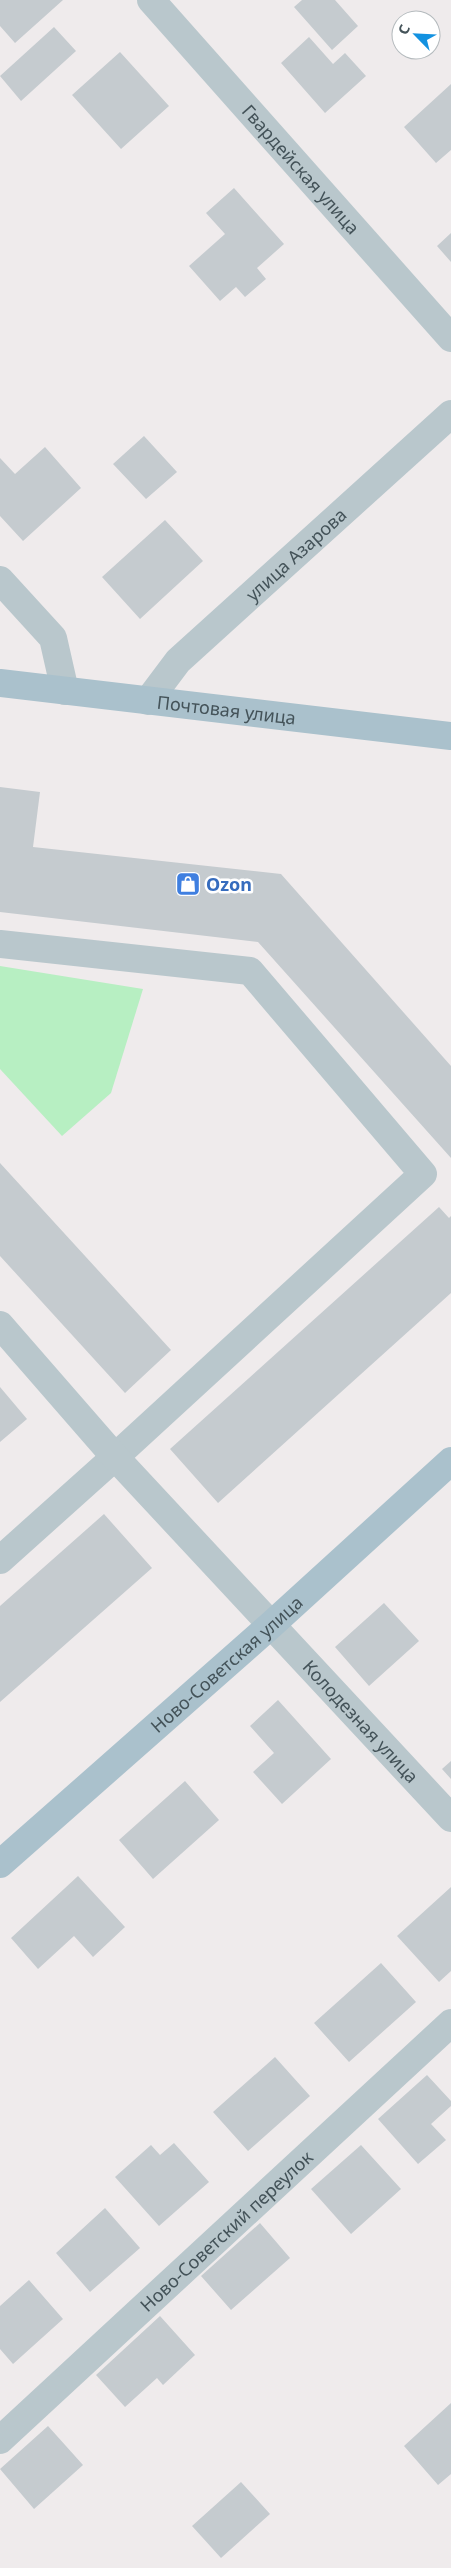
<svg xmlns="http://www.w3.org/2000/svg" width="451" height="2568" viewBox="0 0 451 2568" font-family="'Noto Sans',sans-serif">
<rect width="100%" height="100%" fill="#efebec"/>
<path fill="#b7efc2" d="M 0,966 L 143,989 L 111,1093 L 62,1136 L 0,1069 Z"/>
<path fill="#c5cbcf" d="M 0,0 L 63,0 L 15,43 L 0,26 Z
M 302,0 L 335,0 L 358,26 L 332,50 L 294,7 Z
M 54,27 L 76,51 L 21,101 L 0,76 Z
M 309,37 L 333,64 L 345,53 L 366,76 L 325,113 L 281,63 Z
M 120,52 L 169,106 L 121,149 L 72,95 Z
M 451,84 L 451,150 L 436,163 L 404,127 Z
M 234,188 L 284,244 L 257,268 L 266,279 L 245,297 L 236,287 L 220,301 L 189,266 L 225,234 L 206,213 Z
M 451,233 L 451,262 L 437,246 Z
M 144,436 L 177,472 L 146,499 L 113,464 Z
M 45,447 L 81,488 L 23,541 L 0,516 L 0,458 L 15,474 Z
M 165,520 L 203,561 L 140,619 L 102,577 Z
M 0,787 L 40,792 L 33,847 L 281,874 L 451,1066 L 451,1158 L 258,942 L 0,912 Z
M 0,1163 L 171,1350 L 125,1393 L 0,1256 Z
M 439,1207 L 449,1218 L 451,1216 L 451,1293 L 218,1503 L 170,1449 Z
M 0,1387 L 27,1419 L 0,1442 Z
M 104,1514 L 152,1568 L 0,1702 L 0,1606 Z
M 384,1603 L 419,1641 L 369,1686 L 335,1647 Z
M 278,1700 L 331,1759 L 282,1804 L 253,1772 L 274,1753 L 250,1726 Z
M 451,1761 L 451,1779 L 442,1769 Z
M 185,1781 L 219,1820 L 153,1879 L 119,1840 Z
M 78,1876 L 125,1927 L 93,1957 L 74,1936 L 38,1969 L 11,1938 Z
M 451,1887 L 451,1971 L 439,1982 L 397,1936 Z
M 381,1963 L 416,2002 L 349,2062 L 314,2023 Z
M 275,2057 L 310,2096 L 248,2151 L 213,2112 Z
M 427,2075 L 451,2101 L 451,2106 L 431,2124 L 446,2140 L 418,2164 L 378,2119 Z
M 174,2143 L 209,2182 L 159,2226 L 115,2177 L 151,2145 L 160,2155 Z
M 361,2145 L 401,2189 L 351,2234 L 311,2189 Z
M 105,2208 L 140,2248 L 90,2292 L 56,2253 Z
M 260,2223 L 290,2258 L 231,2310 L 201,2276 Z
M 29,2280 L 63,2319 L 13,2364 L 0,2349 L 0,2306 Z
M 160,2316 L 195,2355 L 163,2385 L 157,2378 L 125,2407 L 96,2375 Z
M 451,2403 L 451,2474 L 438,2485 L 404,2446 Z
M 48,2426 L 83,2465 L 34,2509 L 0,2469 Z
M 241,2482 L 270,2514 L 221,2558 L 192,2526 Z"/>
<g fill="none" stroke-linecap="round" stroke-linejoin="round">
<g stroke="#b9c7cc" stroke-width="28">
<path id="s1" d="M 151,0 L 451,338"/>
<path d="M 0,580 L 53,638 L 65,691"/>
<path id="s2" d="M 148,701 L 178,661 L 451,414"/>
<path d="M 0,944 L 250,971 L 423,1174 L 115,1457 L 0,1560"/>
<path id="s3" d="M 0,1325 L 115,1457 L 451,1818"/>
<path id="s4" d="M 0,2440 L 451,2023"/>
</g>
<g stroke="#aac1cc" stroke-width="28">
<path id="s5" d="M 0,683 L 451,736"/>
<path id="s6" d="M 0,1864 L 271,1625 L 451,1461"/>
</g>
</g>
<defs>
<symbol id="shop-square" viewBox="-11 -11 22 22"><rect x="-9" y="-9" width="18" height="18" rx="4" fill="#3f7fe0" stroke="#fff"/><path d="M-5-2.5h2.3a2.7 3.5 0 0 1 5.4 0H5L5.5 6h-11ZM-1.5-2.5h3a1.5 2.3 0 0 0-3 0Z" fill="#fff"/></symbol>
</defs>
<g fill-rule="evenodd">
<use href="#shop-square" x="174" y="870" width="28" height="28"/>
</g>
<g text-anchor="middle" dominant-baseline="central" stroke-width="5" stroke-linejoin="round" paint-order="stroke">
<g font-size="18" fill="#445359" stroke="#fff">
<text stroke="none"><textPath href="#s1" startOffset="226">Гвардейская улица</textPath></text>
<text stroke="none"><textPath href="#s2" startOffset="209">улица Азарова</textPath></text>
<text stroke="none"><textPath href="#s5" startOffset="228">Почтовая улица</textPath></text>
<text stroke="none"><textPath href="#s6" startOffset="302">Ново-Советская улица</textPath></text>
<text stroke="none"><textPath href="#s3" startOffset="536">Колодезная улица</textPath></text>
<text stroke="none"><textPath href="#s4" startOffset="308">Ново-Советский переулок</textPath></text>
</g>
<g font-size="18" font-weight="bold" fill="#366cbe" stroke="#fff" text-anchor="start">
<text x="206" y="884">Ozon</text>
</g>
</g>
<g transform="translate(416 35) rotate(294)"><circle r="24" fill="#ffffff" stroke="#b4babd"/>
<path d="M0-4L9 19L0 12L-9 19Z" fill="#1392e1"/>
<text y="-8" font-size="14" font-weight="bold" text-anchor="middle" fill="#445359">С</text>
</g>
</svg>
